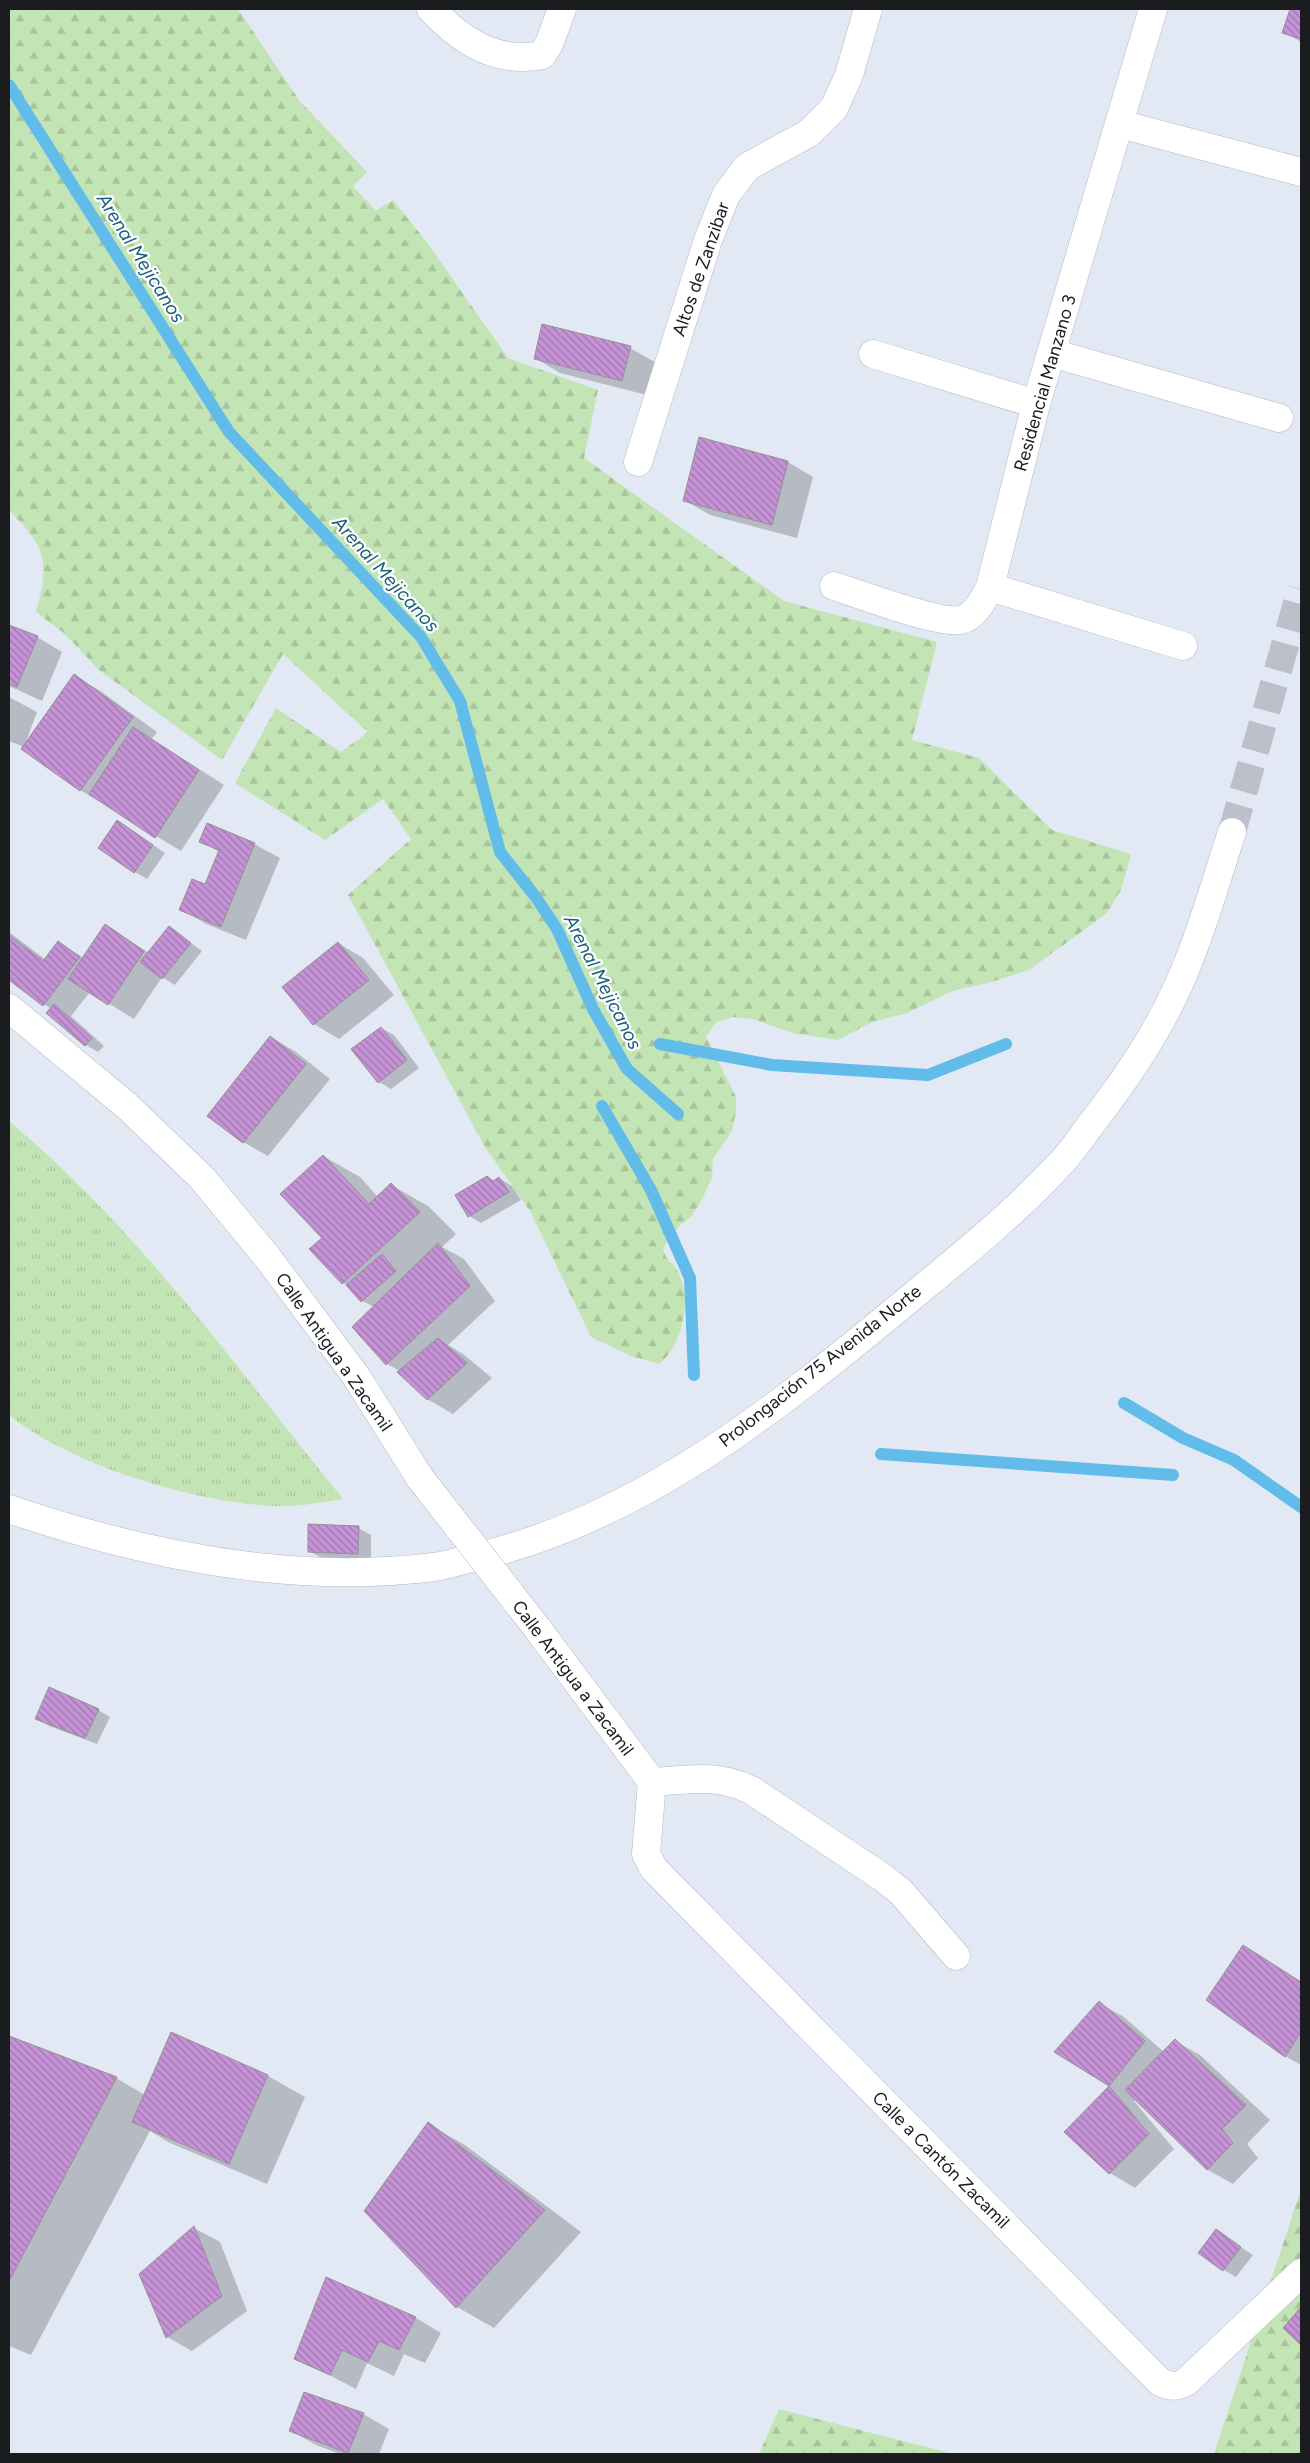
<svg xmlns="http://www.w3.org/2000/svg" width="1310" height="2463" viewBox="0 0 1310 2463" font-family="Figtree,sans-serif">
<defs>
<pattern id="grass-tufts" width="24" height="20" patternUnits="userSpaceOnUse" patternTransform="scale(1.25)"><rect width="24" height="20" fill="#c3e5b5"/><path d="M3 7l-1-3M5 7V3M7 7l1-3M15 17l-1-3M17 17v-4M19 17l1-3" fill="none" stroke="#a7c49b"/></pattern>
<pattern id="forest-firs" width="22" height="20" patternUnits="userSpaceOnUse" patternTransform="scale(1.25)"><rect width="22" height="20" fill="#c3e5b5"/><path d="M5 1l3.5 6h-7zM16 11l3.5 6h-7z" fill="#a7c49b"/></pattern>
<pattern id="building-back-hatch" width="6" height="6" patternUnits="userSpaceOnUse" patternTransform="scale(1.25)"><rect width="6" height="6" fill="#c593d6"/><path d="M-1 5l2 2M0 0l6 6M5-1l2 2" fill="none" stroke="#9f77ad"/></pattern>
</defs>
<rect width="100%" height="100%" fill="#e3e9f4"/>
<path fill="url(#grass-tufts)" d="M 9,1121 C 138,1229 237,1368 343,1499 C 319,1503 295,1507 271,1506 C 191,1501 72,1466 9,1415 Z"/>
<path fill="url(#forest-firs)" d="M 9,9 L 238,9 L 299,100 L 367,172 L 353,186 L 376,211 L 393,200 L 426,241 L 508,358 L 598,390 L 584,458 L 784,601 L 937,642 L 912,740 L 979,758 L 1052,830 L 1131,854 L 1121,890 L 1107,913 L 1029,970 L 988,983 L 952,991 L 907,1013 L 872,1022 L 838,1040 L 793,1033 L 752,1019 L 733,1017 L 716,1022 L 706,1037 L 736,1097 L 736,1112 L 732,1131 L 713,1159 L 712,1178 L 700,1203 L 691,1217 L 680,1225 L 663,1248 C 667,1264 671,1259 677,1270 C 693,1297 683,1346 659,1364 L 631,1356 L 591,1337 L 530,1211 L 485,1147 L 348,895 L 411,839 L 383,799 L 325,840 L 235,783 L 276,708 L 341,752 L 368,732 L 283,654 L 222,760 L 99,670 L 65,634 L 36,612 C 50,560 46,548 9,510 Z
M 1301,2189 L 1301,2454 L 1214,2454 Z
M 779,2409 L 953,2454 L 759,2454 Z"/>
<path fill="#0003" d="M 1291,9 L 1301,9 L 1301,42 L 1284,32 Z
M 630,348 L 655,362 L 647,395 L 560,373 L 535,358 Z
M 700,439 L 788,462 L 813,477 L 797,538 L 710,515 L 684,500 Z
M 9,626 L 37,637 L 62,652 L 42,701 L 9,686 Z
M 74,676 L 99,690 L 157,732 L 152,739 L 224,785 L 181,851 L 80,790 L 24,747 L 9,741 L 9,697 L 37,712 L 24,747 Z
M 130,829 L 165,853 L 147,879 L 135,872 Z
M 201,841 L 254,844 L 280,858 L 246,940 L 206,924 L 181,909 L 205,886 L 219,852 Z
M 106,926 L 149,953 L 169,928 L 202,951 L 175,985 L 162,977 L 134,1019 L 90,992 L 71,1016 L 104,1046 L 98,1052 L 86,1045 L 51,1009 L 9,979 L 9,932 L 46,960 L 59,943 L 84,958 Z
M 338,943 L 363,958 L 394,995 L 339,1039 L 314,1024 L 284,987 Z
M 381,1028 L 394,1035 L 419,1068 L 391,1089 L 379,1082 Z
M 271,1037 L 296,1052 L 330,1079 L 268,1156 L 243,1142 Z
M 323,1156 L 360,1177 L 378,1197 L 391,1185 L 428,1206 L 456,1234 L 442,1247 L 464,1259 L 495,1301 L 448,1345 L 463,1354 L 492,1378 L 453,1414 L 427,1399 L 400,1371 L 387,1364 L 374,1307 L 362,1301 L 350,1287 L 343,1283 L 323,1238 Z
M 499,1178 L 512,1186 L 521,1200 L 481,1223 L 469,1216 Z
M 358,1528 L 371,1535 L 371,1560 L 322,1558 L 309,1551 Z
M 98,1710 L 110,1717 L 97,1744 L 49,1726 L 37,1718 Z
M 1243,1946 L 1301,1982 L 1301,2065 L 1285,2056 Z
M 1099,2003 L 1124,2017 L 1164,2052 L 1175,2041 L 1200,2055 L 1270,2120 L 1247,2144 L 1258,2158 L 1233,2184 L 1208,2170 L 1136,2099 L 1134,2101 L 1174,2149 L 1135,2188 L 1110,2173 L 1066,2132 L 1111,2086 L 1056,2052 Z
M 172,2034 L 268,2076 L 305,2097 L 267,2184 L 170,2143 L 150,2131 L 31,2355 L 9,2346 L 9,2037 L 116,2078 L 145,2095 Z
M 428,2124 L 465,2145 L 581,2232 L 494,2328 L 457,2307 L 366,2211 Z
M 194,2228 L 220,2242 L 247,2311 L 192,2351 L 167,2337 Z
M 1216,2231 L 1253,2255 L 1236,2277 L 1224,2270 Z
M 327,2279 L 416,2318 L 441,2333 L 425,2363 L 404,2354 L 394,2376 L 367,2363 L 356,2389 L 296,2358 Z
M 363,2414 L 389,2429 L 379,2454 L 340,2454 L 316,2445 L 291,2431 Z"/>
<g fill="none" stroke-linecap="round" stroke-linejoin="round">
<path stroke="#62bcea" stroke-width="12" d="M 9,85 L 229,432 L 421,637 L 460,701 L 500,852 L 535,896 L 557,929 L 594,1011 L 627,1069 L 678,1114
M 660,1044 L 772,1065 L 928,1075 L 1006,1044
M 602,1106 L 651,1190 L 690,1278 L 694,1375
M 1124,1403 L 1183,1438 L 1234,1460 L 1301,1507
M 881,1454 L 1173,1475"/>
</g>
<path fill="url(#building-back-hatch)" stroke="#968f98" d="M 1290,9 L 1301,9 L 1301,39 L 1282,33 Z
M 542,324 L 631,346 L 622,381 L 534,359 Z
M 699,437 L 788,461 L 772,525 L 683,501 Z
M 9,625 L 38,636 L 17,687 L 9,684 Z
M 74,674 L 133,717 L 80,791 L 21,749 Z
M 133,727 L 199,770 L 155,838 L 89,794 Z
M 117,820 L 153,845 L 134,873 L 98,848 Z
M 207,823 L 255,843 L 221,927 L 179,910 L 192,879 L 205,884 L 219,850 L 199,842 Z
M 105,924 L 144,951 L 108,1005 L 68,979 Z
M 169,926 L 191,943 L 162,979 L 140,962 Z
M 9,935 L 43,961 L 58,941 L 80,957 L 43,1006 L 9,980 Z
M 338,942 L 369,980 L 313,1025 L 282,987 Z
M 54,1004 L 92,1038 L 85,1046 L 46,1013 Z
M 381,1027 L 407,1060 L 378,1083 L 351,1049 Z
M 270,1036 L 306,1064 L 243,1143 L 207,1116 Z
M 323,1155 L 369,1204 L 391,1183 L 420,1212 L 342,1284 L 309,1249 L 322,1238 L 280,1194 Z
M 487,1176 L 493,1181 L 499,1177 L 509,1192 L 468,1217 L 455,1195 Z
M 438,1243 L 470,1286 L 386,1365 L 352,1327 Z
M 382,1254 L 396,1271 L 361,1302 L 346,1285 Z
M 438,1338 L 467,1363 L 427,1400 L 397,1372 Z
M 308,1524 L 359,1526 L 358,1554 L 308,1552 Z
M 49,1687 L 99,1709 L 85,1738 L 35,1719 Z
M 1243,1945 L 1301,1982 L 1301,2032 L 1285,2057 L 1206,2000 Z
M 1099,2001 L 1145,2041 L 1109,2086 L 1054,2052 Z
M 171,2032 L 268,2075 L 229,2164 L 132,2122 Z
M 9,2036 L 117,2077 L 9,2281 Z
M 1175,2039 L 1246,2105 L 1222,2129 L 1233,2143 L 1207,2170 L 1125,2090 Z
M 1109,2086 L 1149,2134 L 1109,2174 L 1064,2132 Z
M 428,2122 L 545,2210 L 456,2308 L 364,2211 Z
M 194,2226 L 222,2296 L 166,2338 L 139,2274 Z
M 1216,2229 L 1241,2247 L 1223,2271 L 1198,2253 Z
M 326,2277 L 416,2317 L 399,2350 L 379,2341 L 368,2362 L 342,2350 L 330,2375 L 294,2359 Z
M 1301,2307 L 1301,2345 L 1283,2328 Z
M 304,2392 L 364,2413 L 348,2453 L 289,2431 Z"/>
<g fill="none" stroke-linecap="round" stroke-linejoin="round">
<path stroke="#bbc0ca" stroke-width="28" stroke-dasharray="28 14" stroke-linecap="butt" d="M 1232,832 L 1301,589"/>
<defs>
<path id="minor" d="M 431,9 C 461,41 496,64 542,55 L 549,44 L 562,9
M 1120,124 L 1301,172
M 1052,353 L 1279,418
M 873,354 L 1036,404
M 638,462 L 708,240 L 726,195 L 747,167 L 809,133 L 834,108 L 849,75 L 868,9
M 834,586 C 859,594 938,624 960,620 C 975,617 983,600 990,587 L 1036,404 L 1153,9
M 990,587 L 1183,646
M 9,1008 L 127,1106 L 202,1178 L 268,1258 L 356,1376 L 420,1478
M 537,1628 L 652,1782
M 652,1782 L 646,1854 L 654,1869 L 1160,2382 C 1171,2387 1176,2387 1186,2382 L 1301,2273
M 652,1782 C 691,1780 714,1773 751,1790 L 882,1877 L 901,1892 L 956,1956"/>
<path id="major" d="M 9,1509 C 144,1555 290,1585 434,1567 C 449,1565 465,1559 480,1556 C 642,1517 776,1409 902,1305 C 956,1260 1012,1216 1060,1164 C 1071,1153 1080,1139 1089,1127 C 1113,1096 1137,1063 1156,1029 C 1192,968 1210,899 1232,832"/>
</defs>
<use href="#minor" stroke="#b3b9c4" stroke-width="29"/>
<use href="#major" stroke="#b3b9c4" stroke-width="29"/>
<use href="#minor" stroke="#fff" stroke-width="28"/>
<use href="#major" stroke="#fff" stroke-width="28"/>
<defs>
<path id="minor-bridge" d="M 420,1478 L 537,1628"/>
</defs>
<use href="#minor-bridge" stroke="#b3b9c4" stroke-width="29" stroke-linecap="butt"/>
<use href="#minor-bridge" stroke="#fff" stroke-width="28"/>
</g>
<g text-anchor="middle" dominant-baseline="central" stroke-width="4.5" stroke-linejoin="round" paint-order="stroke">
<g font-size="18" fill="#1a1c20" stroke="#fff">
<text transform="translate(701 269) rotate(-71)">Altos de Zanzibar</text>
<text transform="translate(1045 383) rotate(-74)">Residencial Manzano 3</text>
<text transform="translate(334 1352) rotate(55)">Calle Antigua a Zacamil</text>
<text transform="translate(820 1366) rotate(-38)">Prolongación 75 Avenida Norte</text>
<text transform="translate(573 1678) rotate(53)">Calle Antigua a Zacamil</text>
<text transform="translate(941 2160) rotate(45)">Calle a Cantón Zacamil</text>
</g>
<g font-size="19" font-style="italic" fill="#185e7d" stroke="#fff">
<text transform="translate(141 258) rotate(58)">Arenal Mejicanos</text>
<text transform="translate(386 574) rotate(48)">Arenal Mejicanos</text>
<text transform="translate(603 982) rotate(63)">Arenal Mejicanos</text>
</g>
</g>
<rect width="1310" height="2463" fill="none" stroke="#1a1c20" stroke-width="20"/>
</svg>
